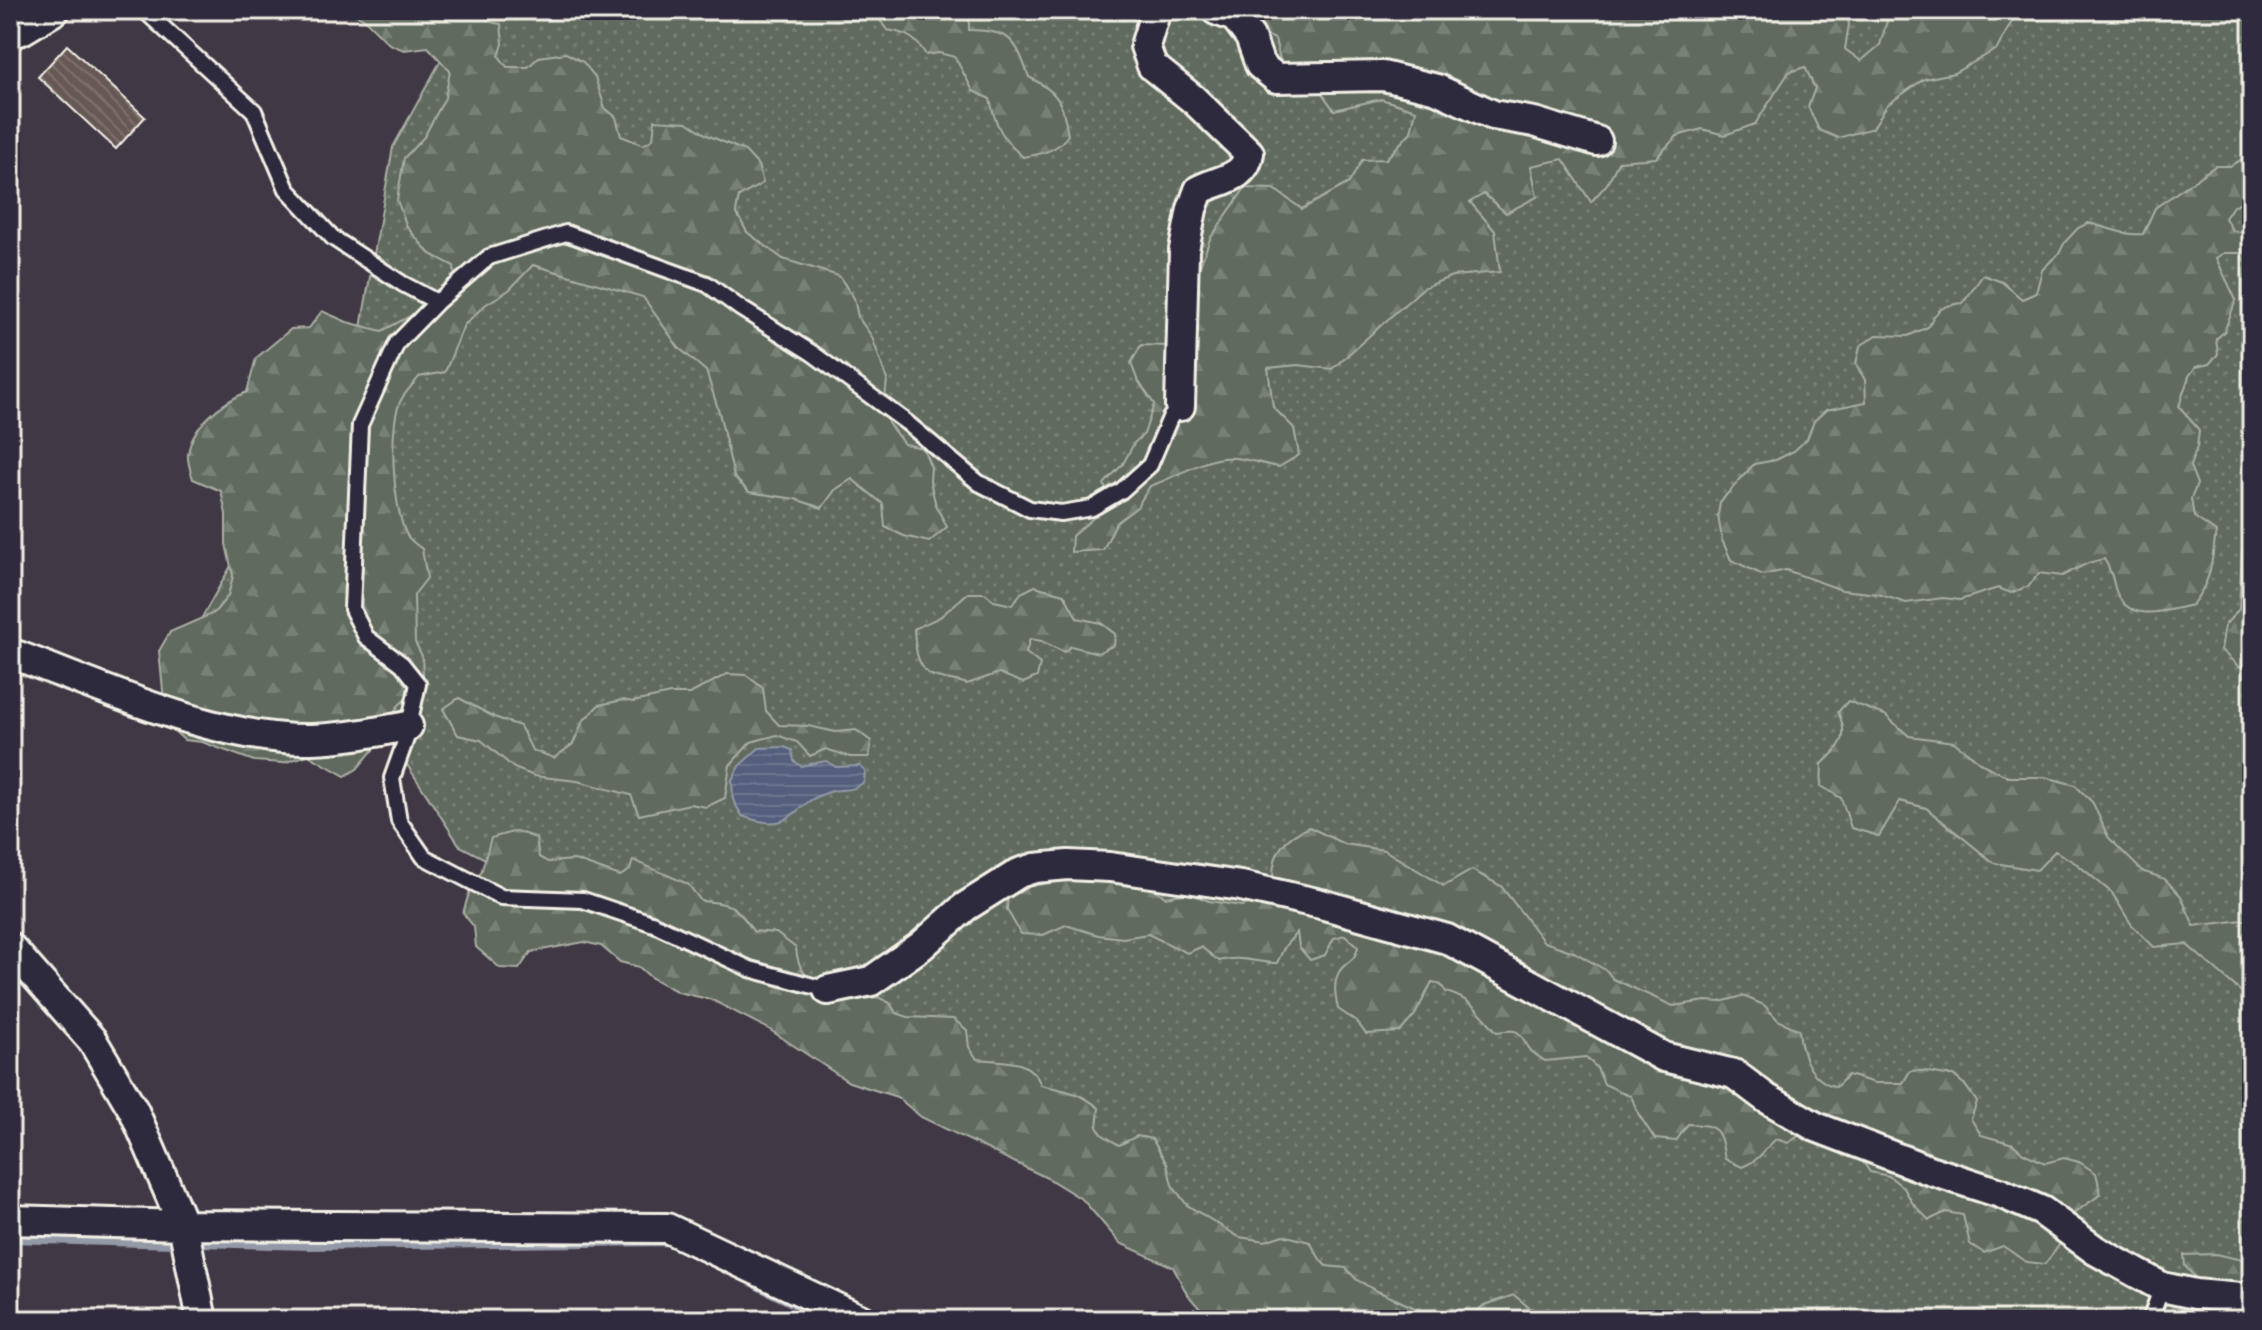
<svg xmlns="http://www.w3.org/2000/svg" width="2262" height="1330" viewBox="0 0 2262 1330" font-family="Delius,sans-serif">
<defs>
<pattern id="grass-dots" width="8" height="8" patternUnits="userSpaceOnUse" patternTransform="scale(2)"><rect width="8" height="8" fill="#616b5f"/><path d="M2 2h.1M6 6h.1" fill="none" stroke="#788176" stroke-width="1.8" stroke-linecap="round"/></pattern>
<pattern id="forest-firs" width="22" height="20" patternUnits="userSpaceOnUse" patternTransform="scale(2)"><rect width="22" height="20" fill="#616b5f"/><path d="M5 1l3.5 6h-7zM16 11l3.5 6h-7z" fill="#788176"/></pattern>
<pattern id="water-rules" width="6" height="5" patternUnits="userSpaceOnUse" patternTransform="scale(2)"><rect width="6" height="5" fill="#535f7c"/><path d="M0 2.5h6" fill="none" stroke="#6c768f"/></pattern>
<pattern id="building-back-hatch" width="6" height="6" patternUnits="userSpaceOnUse" patternTransform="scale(2)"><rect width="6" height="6" fill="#675955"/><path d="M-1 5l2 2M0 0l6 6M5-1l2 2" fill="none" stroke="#7d716d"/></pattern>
</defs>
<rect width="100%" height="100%" fill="#403844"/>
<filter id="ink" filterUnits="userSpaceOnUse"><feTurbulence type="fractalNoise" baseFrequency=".0125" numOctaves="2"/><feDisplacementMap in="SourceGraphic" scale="16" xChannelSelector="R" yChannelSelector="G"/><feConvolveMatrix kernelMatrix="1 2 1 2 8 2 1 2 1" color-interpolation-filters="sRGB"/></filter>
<g filter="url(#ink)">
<path fill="url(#grass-dots)" stroke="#aaaea4" stroke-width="2" d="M 416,10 L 2252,10 L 2252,1320 L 1381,1320 L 460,846 L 383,728 L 170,674 L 359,339 L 393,147 L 456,33 Z"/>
<path fill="url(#forest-firs)" stroke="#aaaea4" stroke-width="2" d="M 346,10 L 482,10 L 482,16 L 491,22 L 501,24 L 503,44 L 499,56 L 507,67 L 528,67 L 539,57 L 566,53 L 583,62 L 595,77 L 605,108 L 616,117 L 621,136 L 643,145 L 653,139 L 655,120 L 687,122 L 707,135 L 745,151 L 758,165 L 763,183 L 739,197 L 736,212 L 747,232 L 783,259 L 839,276 L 854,298 L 858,317 L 872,337 L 887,380 L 885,399 L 888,423 L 904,444 L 923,448 L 931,467 L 930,481 L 936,506 L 947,527 L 929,542 L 904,536 L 885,527 L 883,504 L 852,479 L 835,490 L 822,508 L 795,499 L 749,492 L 734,477 L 719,412 L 706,371 L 679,348 L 643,297 L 533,265 L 509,290 L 485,305 L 464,325 L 445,372 L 419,377 C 413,385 404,393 400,402 C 388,427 393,514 408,537 C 411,541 418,546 422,549 L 427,578 L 414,595 L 415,642 L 422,656 L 423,674 L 415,690 L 398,706 L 373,750 L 357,769 L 345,776 L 308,755 L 283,763 L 254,761 L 202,742 L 184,740 L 171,728 L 164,700 L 159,651 L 170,632 L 214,613 L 228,596 L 233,576 L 226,544 L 226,514 L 221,491 L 193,479 C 191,472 187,462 188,454 C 192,425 222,402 247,392 L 256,358 L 291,329 L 309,328 L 322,311 L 347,322 L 382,331 L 437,302 L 455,286 L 454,266 L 429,253 L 407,227 L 397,200 L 404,158 L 424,137 L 445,98 L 450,71 L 428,47 L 404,50 L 389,44 L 363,18 Z
M 873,10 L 969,10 L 969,30 C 1012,31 1015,39 1029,77 C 1060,93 1062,102 1068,135 C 1057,151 1042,154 1023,157 C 1003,140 995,125 990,99 L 973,91 L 955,57 L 939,53 L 926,55 C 916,38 907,33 887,30 Z
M 1208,10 L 1847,10 L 1849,25 L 1845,49 L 1861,61 L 1880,45 L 1889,14 L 1895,10 L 2028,10 L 2017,12 L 1997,49 L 1954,73 L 1924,79 L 1887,105 L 1873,128 L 1838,138 L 1819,130 L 1808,107 L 1815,88 L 1805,67 L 1789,72 L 1755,124 L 1725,135 L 1702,129 L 1677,136 L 1656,158 L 1619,161 L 1607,184 L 1591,202 L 1563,159 L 1531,166 L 1537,197 L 1506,213 L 1484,194 L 1470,202 L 1495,231 L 1500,272 L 1452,276 L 1423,288 L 1332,369 L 1298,365 L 1268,368 L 1273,407 L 1294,428 L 1299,455 L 1279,467 C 1262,464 1240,456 1222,458 C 1202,460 1172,479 1150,486 L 1137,507 L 1116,523 L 1103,550 L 1071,552 L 1072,536 L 1111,503 L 1104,484 L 1123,464 L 1134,443 L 1144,434 L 1154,404 L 1137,379 L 1131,363 L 1141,345 L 1167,346 L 1171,299 L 1196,277 L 1210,239 L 1245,188 L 1274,189 L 1302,209 L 1349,183 L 1362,160 L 1386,159 L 1411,132 L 1416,110 L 1381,99 L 1334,110 L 1311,78 L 1282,68 L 1275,39 Z
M 2252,153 L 2252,196 L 2233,206 L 2225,218 L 2232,230 L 2248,234 L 2252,238 L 2252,253 L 2224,253 L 2216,258 L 2236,300 L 2224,332 L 2216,339 L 2218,354 L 2209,364 L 2196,367 L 2189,376 L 2179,406 L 2199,430 L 2197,447 L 2190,466 L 2197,484 L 2191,499 L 2194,517 L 2216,532 C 2211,564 2213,578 2192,605 C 2165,611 2126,625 2115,588 C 2112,576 2111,570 2104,559 L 2088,563 L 2062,576 L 2039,573 L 2029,586 L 2011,593 L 1998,588 L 1960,600 L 1943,598 L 1906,603 L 1878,594 L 1842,590 L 1786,570 L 1763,575 L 1731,560 L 1722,540 L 1718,515 L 1720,502 L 1754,464 L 1776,460 L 1794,451 L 1807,439 L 1814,421 L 1826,410 L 1866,402 L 1865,380 L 1856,364 L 1860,346 L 1877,335 L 1908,336 L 1928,327 C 1936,309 1944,305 1963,303 L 1983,275 L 2002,282 L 2022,299 L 2036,293 L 2042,270 L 2059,253 L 2065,242 L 2078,228 L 2088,223 C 2108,227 2123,236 2143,234 L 2155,208 L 2215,166 L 2230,166 Z
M 2252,527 L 2252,663 L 2239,667 L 2221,650 L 2225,625 L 2239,609 L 2242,552 Z
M 1035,586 L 1064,594 L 1077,618 L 1101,623 L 1115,634 L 1114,645 L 1098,653 L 1071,646 L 1064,652 L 1041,641 L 1030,639 L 1026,653 L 1040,664 L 1037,677 L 1023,683 L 999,673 L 967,684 C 956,680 945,680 934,676 C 916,670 915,645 914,629 L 940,617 L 968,593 L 985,593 L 994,601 L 1012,605 L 1021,593 Z
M 727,674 L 746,675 L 763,688 L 766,711 L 779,725 L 808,726 L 836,732 L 856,730 L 871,741 L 869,757 L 850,757 L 826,749 L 810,756 L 797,742 L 777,735 L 751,742 L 730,765 L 725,798 L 706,807 L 690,804 L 639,815 L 631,795 L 577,781 L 534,776 L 514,768 L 481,740 L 458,735 L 443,709 L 459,698 L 494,717 L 520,726 L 532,750 L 554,758 L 573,744 L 583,721 L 599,705 L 623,700 L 633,702 L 670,694 L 690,694 Z
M 1848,701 L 1885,715 L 1909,736 L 1954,742 L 1982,764 L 2008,777 L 2045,777 L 2075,785 L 2093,803 L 2108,837 L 2142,871 L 2165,879 L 2181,896 L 2194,926 L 2252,919 L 2252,1001 L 2186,944 L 2154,947 L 2131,924 L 2112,893 L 2077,864 L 2055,851 L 2037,870 L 1994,863 L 1926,808 L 1900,801 L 1879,836 L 1851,828 L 1841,798 L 1821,786 L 1822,764 C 1841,746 1850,738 1838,712 Z
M 1309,827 L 1344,844 L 1384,850 L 1444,886 L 1472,870 L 1501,886 L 1544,942 L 1574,952 L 1607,971 L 1613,979 L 1673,1006 L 1706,1001 L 1720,1002 L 1743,996 L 1764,1005 L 1778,1020 L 1799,1030 C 1801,1055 1809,1080 1836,1087 L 1848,1075 L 1875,1083 L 1903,1083 L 1910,1071 C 1926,1068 1937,1076 1953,1075 L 1965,1085 L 1977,1102 L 1971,1119 L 1981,1135 L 2013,1144 L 2023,1153 L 2045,1163 L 2064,1158 L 2079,1162 L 2096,1173 L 2101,1194 L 2063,1221 L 2062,1241 L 2045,1264 L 2026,1262 L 2003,1246 L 1984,1253 L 1970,1244 L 1963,1215 L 1946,1212 L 1929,1220 L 1913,1204 L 1904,1188 L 1889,1176 L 1870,1172 L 1852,1146 L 1800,1135 L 1788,1143 L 1776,1139 C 1761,1152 1762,1159 1742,1167 L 1725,1159 C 1720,1130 1719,1125 1688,1124 L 1676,1141 L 1655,1139 L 1639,1115 L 1631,1096 L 1604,1084 L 1597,1068 L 1586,1057 L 1545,1061 C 1539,1057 1532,1053 1529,1048 C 1517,1030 1521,1029 1497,1032 C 1481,1014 1472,999 1446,992 L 1441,985 L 1432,982 L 1415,1015 L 1400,1032 L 1366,1034 L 1357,1022 L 1338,1009 C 1335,996 1332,979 1342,968 C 1351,958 1354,962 1358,947 L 1345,935 L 1334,938 L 1325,955 L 1310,960 L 1299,947 L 1297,932 L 1285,946 L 1277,963 C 1256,963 1240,955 1219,961 L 1201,947 L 1187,953 L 1148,934 L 1123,938 L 1098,935 L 1066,925 L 1043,935 L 1021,934 L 1007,910 L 1008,890 L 1072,879 L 1094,880 L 1149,885 L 1165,897 L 1189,893 L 1209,901 L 1242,906 L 1260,901 L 1263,885 L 1273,877 C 1273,850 1286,837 1309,827 Z
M 516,831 L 536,838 L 539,857 L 548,862 L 575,860 L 620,876 L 630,870 L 633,860 L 688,884 L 701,901 C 731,903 737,905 753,931 L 776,933 L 796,948 C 798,981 821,983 842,1002 L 878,997 L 890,1003 L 896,1013 L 908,1017 L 953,1019 L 967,1030 L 969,1047 L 977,1059 C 1002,1062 1030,1057 1041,1085 C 1066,1091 1078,1091 1099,1108 L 1097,1127 L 1103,1135 L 1119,1145 L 1137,1136 L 1152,1139 L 1167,1164 L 1172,1185 L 1187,1205 L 1239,1237 L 1265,1241 L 1283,1235 L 1310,1242 L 1321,1261 L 1326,1266 L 1346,1268 L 1357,1280 L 1375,1290 L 1442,1320 L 1319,1320 L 1286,1309 L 1268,1320 L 1221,1320 L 1200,1309 L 1187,1294 L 1173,1267 L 1120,1243 L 1083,1200 L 1049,1179 L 921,1117 L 897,1097 L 849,1082 L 767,1028 L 712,1000 L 678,992 L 650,977 L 639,967 L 620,962 L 601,946 L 584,942 L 531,952 L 519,969 L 500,968 L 476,947 L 474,927 L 463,913 L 473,880 L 481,873 L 491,838 Z
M 2215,1254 L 2252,1262 L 2252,1295 L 2205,1289 L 2185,1266 L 2184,1255 Z
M 1514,1295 L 1532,1310 L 1533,1320 L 1467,1320 L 1484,1305 Z"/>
<path fill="url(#water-rules)" stroke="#9399a7" stroke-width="2" d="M 784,747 L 792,750 L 794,761 L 801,766 L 826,761 L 836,767 L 860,766 L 865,771 L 864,782 C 849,794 845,787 829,792 C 788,804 797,836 742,816 L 733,800 L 732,780 L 739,766 L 759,748 Z"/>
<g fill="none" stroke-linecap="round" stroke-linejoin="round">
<path stroke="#9399a7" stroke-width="8" d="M 10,1239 L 174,1244
M 199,1243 L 309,1246 L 669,1242 L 673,1244
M 757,1286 L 826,1320"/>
</g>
<path fill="url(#building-back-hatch)" stroke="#f4f1e8" stroke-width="2" d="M 67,45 L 145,117 L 116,149 L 38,77 Z"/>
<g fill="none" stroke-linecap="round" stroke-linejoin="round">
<defs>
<path id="service" d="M 144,10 L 254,111 L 287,189 L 333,238 L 403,284 L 437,302
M 828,990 L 750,969 L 654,924 L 583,900 L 501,897 L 424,857 L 399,821 L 392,778 L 406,739 L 418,684 L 402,664 L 366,637 L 352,609 L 360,425 L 397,343 L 437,302 L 489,257 L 566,233 L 707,284 L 740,308 L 812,353 L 906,422 L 979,483 L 1030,509 L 1061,513 L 1092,508 L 1121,491 L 1150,465 L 1170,418 L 1180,406
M 2150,1320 L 2162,1287"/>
<path id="minor" d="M 1156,10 L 1145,46 L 1152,66 L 1194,100 L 1249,153 C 1245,180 1219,179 1199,190 L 1192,209 L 1184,250 L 1180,406
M 1216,10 L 1235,17 L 1250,37 L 1260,65 L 1276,78 L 1383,76 L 1437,89 L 1493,115 L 1534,122 L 1597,141
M 10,34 L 22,30 L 55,10
M 10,653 C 99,686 216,741 311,739 C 344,738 376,732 408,726
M 10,947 L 92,1040 L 134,1111 L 183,1225 L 202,1320
M 828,990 L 871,981 L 921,946 L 965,907 L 1019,873 L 1035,868 L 1068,865 L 1110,867 L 1241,886 L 1321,904 L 1447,939 L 1664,1057 L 1734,1074 L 1766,1098 L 1816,1127 L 1929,1170 L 2000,1193 L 2042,1211 L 2095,1250 L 2162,1287 L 2195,1294 L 2252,1299
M 10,1220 L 183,1225 L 667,1228 L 862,1320"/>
</defs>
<use href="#service" stroke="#f4f1e8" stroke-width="20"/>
<use href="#minor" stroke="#f4f1e8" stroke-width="34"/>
<use href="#service" stroke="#2f2a3d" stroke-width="14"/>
<use href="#minor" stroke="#2f2a3d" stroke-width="28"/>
</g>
</g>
<rect width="2262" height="1330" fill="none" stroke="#2f2a3d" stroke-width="40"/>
<rect x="20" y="20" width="2222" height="1290" fill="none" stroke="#f4f1e8" stroke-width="3" filter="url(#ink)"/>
</svg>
